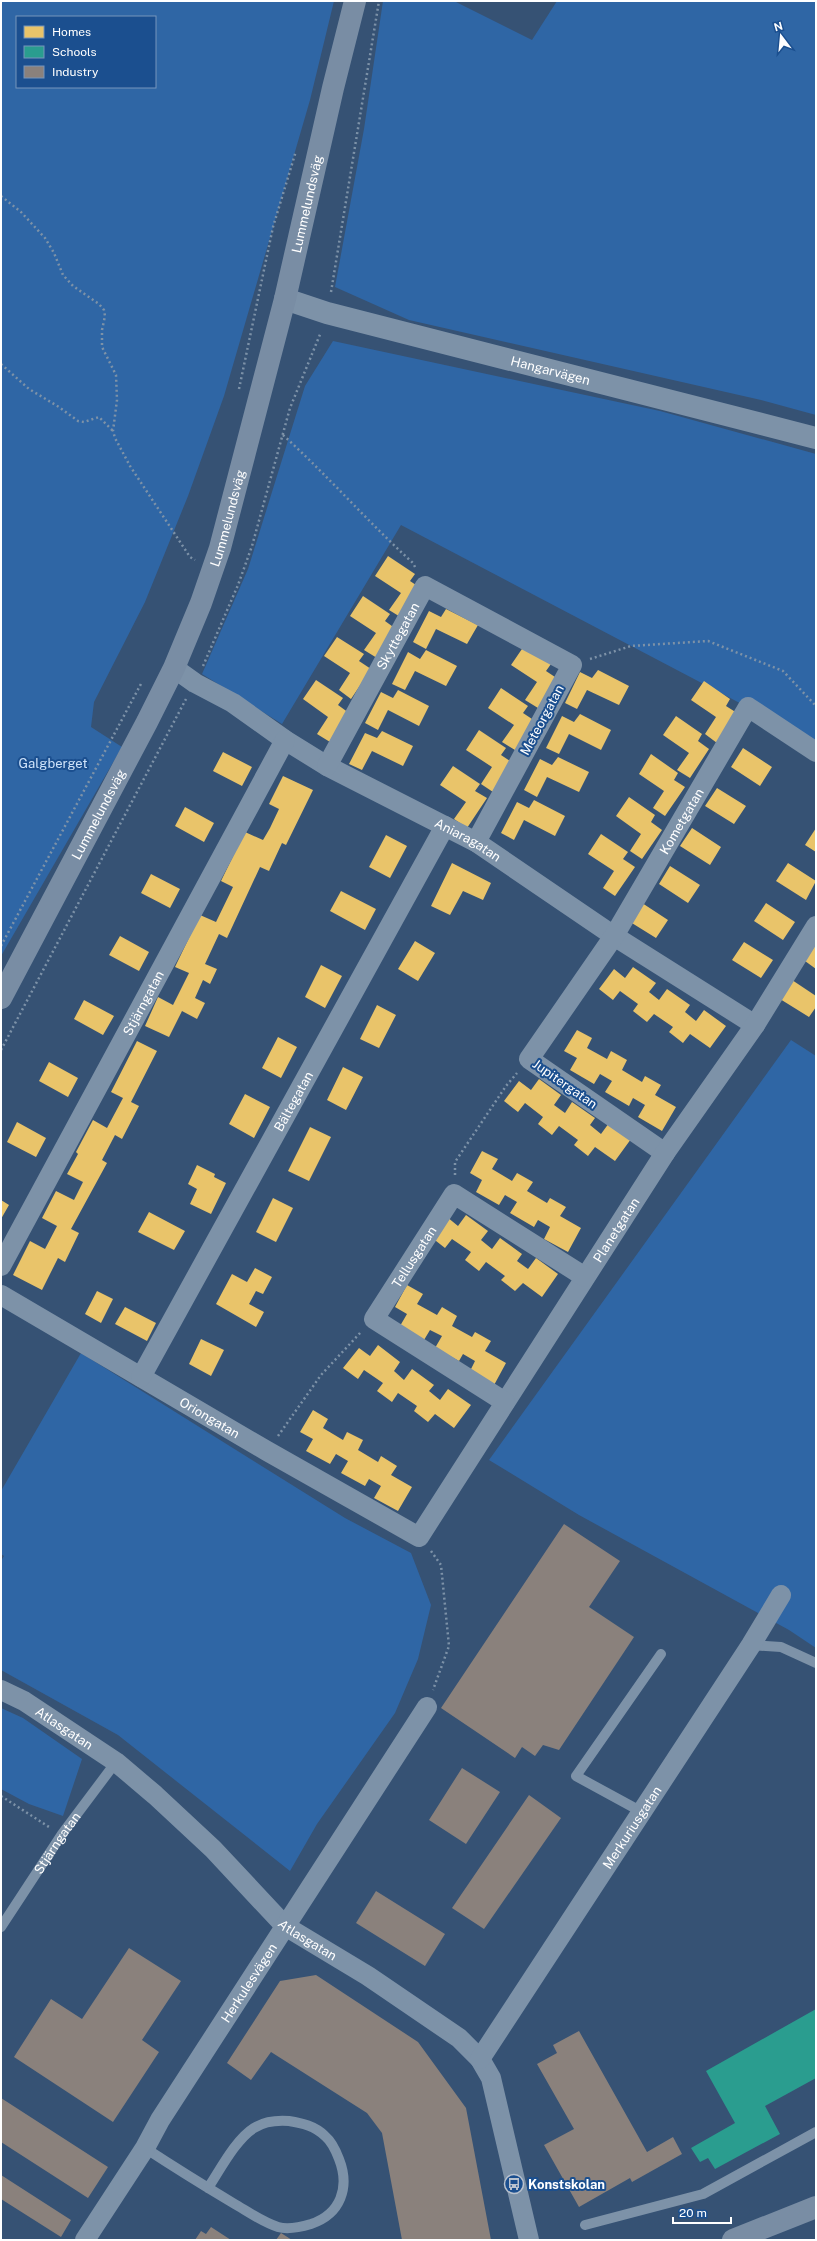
<svg xmlns="http://www.w3.org/2000/svg" width="817" height="2241" viewBox="0 0 817 2241" font-family="'Public Sans',sans-serif">
<rect width="100%" height="100%" fill="#365274"/>
<path fill="#2f66a5" fill-rule="evenodd" d="M 1,1 L 334,1 L 310,100 L 224,396 L 188,496 L 145,602 L 94,702 L 91,727 L 122,747 L 1,956 ZM 17,17 L 155,17 L 155,87 L 17,87 Z
M 383,1 L 454,1 L 532,40 L 557,1 L 816,1 L 816,415 L 761,400 L 409,320 L 335,287 L 364,129 Z
M 333,341 L 660,411 L 816,454 L 816,743 L 401,525 L 282,724 L 202,674 L 248,569 L 305,386 Z
M 791,1040 L 816,1056 L 816,1648 L 789,1630 L 579,1515 L 489,1460 Z
M 81,1353 L 345,1518 L 411,1553 L 431,1605 L 418,1659 L 395,1713 L 317,1824 L 290,1871 L 118,1735 L 1,1670 L 1,1561 L 4,1556 L 1,1554 L 1,1491 Z
M 1,1708 L 23,1718 L 82,1759 L 63,1816 L 29,1804 L 1,1789 Z"/>
<path fill="#e9c46a" d="M 388,556 L 415,574 L 410,581 L 422,589 L 402,618 L 389,610 L 401,593 L 375,576 Z
M 363,596 L 390,614 L 385,621 L 396,629 L 377,658 L 364,650 L 376,633 L 350,616 Z
M 446,609 L 478,625 L 467,644 L 436,629 L 426,649 L 413,642 L 429,611 L 441,617 Z
M 337,637 L 364,654 L 359,661 L 371,669 L 351,699 L 339,690 L 350,673 L 324,656 Z
M 524,646 L 551,664 L 546,671 L 558,679 L 538,708 L 525,700 L 537,682 L 511,665 Z
M 426,650 L 457,666 L 446,686 L 415,671 L 405,690 L 392,684 L 408,652 L 420,659 Z
M 598,670 L 629,686 L 619,705 L 587,690 L 577,709 L 565,703 L 580,672 L 592,678 Z
M 316,680 L 343,698 L 338,705 L 349,713 L 330,742 L 317,734 L 328,717 L 303,699 Z
M 704,681 L 730,699 L 726,706 L 737,713 L 717,743 L 705,734 L 716,717 L 691,700 Z
M 501,688 L 528,706 L 523,713 L 535,721 L 515,750 L 502,742 L 514,725 L 488,708 Z
M 398,690 L 429,706 L 419,726 L 388,710 L 378,730 L 365,723 L 381,692 L 393,698 Z
M 580,714 L 611,730 L 601,750 L 569,734 L 559,754 L 546,748 L 562,716 L 574,722 Z
M 676,716 L 702,734 L 698,741 L 709,749 L 690,778 L 677,770 L 689,753 L 663,735 Z
M 479,730 L 506,748 L 501,755 L 513,763 L 493,792 L 481,784 L 492,767 L 466,750 Z
M 382,731 L 413,746 L 403,766 L 372,751 L 362,770 L 349,764 L 365,733 L 377,738 Z
M 743,748 L 772,767 L 760,786 L 731,767 Z
M 223,752 L 252,767 L 242,786 L 213,771 Z
M 651,754 L 678,773 L 674,780 L 685,787 L 665,816 L 653,808 L 664,791 L 639,774 Z
M 558,757 L 589,772 L 579,792 L 547,777 L 537,797 L 524,790 L 540,759 L 552,765 Z
M 453,766 L 480,784 L 475,791 L 487,798 L 467,828 L 454,819 L 466,802 L 440,785 Z
M 283,776 L 313,790 L 286,845 L 282,843 L 269,871 L 260,867 L 227,938 L 219,934 L 205,964 L 217,969 L 210,984 L 203,980 L 195,998 L 205,1003 L 197,1019 L 182,1011 L 169,1037 L 145,1026 L 158,997 L 173,1005 L 189,973 L 175,967 L 200,915 L 216,922 L 233,887 L 221,881 L 245,832 L 263,840 L 270,828 L 279,809 L 269,804 Z
M 717,788 L 746,806 L 734,824 L 705,806 Z
M 629,797 L 655,815 L 651,822 L 662,830 L 642,859 L 630,851 L 641,834 L 616,816 Z
M 534,800 L 565,816 L 555,836 L 524,820 L 514,840 L 501,833 L 517,802 L 529,808 Z
M 185,807 L 214,823 L 204,842 L 175,826 Z
M 692,828 L 721,847 L 710,865 L 680,846 Z
M 816,828 L 816,852 L 805,845 Z
M 601,834 L 628,852 L 623,859 L 635,867 L 615,896 L 603,888 L 614,871 L 588,854 Z
M 386,835 L 407,846 L 390,878 L 369,867 Z
M 452,863 L 491,883 L 483,900 L 463,891 L 450,915 L 431,906 Z
M 788,863 L 816,881 L 806,900 L 776,881 Z
M 670,866 L 700,885 L 688,903 L 659,884 Z
M 151,874 L 180,889 L 170,908 L 141,893 Z
M 341,891 L 376,909 L 365,930 L 330,911 Z
M 639,901 L 668,920 L 656,938 L 627,920 Z
M 766,903 L 795,922 L 783,940 L 754,921 Z
M 120,936 L 149,952 L 139,971 L 109,955 Z
M 415,941 L 435,953 L 418,981 L 398,969 Z
M 744,942 L 773,960 L 761,978 L 732,960 Z
M 816,944 L 816,969 L 805,961 Z
M 321,965 L 342,976 L 325,1008 L 305,997 Z
M 633,967 L 656,983 L 649,992 L 659,1000 L 667,989 L 690,1005 L 685,1012 L 696,1021 L 704,1010 L 726,1026 L 710,1048 L 690,1034 L 683,1043 L 669,1032 L 673,1027 L 654,1014 L 647,1022 L 633,1011 L 638,1004 L 620,991 L 613,1000 L 599,989 L 614,969 L 625,978 Z
M 792,980 L 816,996 L 816,1007 L 809,1017 L 780,999 Z
M 84,1000 L 114,1016 L 103,1035 L 74,1019 Z
M 377,1005 L 396,1015 L 379,1048 L 360,1039 Z
M 577,1030 L 592,1038 L 587,1048 L 607,1059 L 611,1051 L 627,1060 L 622,1070 L 642,1082 L 645,1076 L 661,1085 L 655,1095 L 676,1107 L 662,1131 L 638,1117 L 645,1105 L 633,1098 L 629,1106 L 605,1092 L 612,1081 L 600,1074 L 594,1084 L 570,1070 L 577,1058 L 564,1051 Z
M 278,1037 L 297,1047 L 281,1078 L 262,1068 Z
M 137,1041 L 157,1051 L 131,1102 L 139,1106 L 122,1139 L 115,1135 L 102,1160 L 107,1163 L 71,1229 L 79,1233 L 65,1262 L 58,1258 L 42,1290 L 13,1275 L 30,1241 L 45,1249 L 57,1226 L 42,1218 L 56,1191 L 74,1200 L 83,1182 L 67,1174 L 78,1154 L 76,1152 L 93,1120 L 107,1128 L 123,1098 L 111,1092 Z
M 49,1062 L 78,1078 L 68,1097 L 39,1081 Z
M 343,1067 L 363,1077 L 346,1110 L 327,1100 Z
M 539,1079 L 561,1095 L 554,1105 L 565,1113 L 572,1102 L 595,1118 L 590,1125 L 601,1134 L 609,1123 L 631,1139 L 615,1161 L 595,1147 L 588,1156 L 574,1145 L 578,1140 L 559,1126 L 552,1135 L 538,1124 L 543,1117 L 525,1103 L 518,1112 L 504,1101 L 519,1081 L 531,1090 Z
M 245,1094 L 270,1107 L 254,1138 L 229,1124 Z
M 17,1122 L 46,1138 L 36,1157 L 7,1142 Z
M 310,1127 L 331,1137 L 309,1181 L 288,1171 Z
M 482,1151 L 498,1159 L 492,1169 L 512,1181 L 517,1173 L 533,1182 L 527,1191 L 547,1203 L 550,1198 L 566,1207 L 560,1216 L 581,1228 L 568,1252 L 544,1239 L 550,1227 L 538,1220 L 534,1227 L 510,1213 L 517,1202 L 505,1195 L 499,1205 L 476,1192 L 482,1180 L 470,1173 Z
M 197,1165 L 215,1174 L 214,1177 L 226,1183 L 211,1214 L 190,1204 L 197,1189 L 188,1184 Z
M 273,1198 L 293,1208 L 276,1242 L 256,1232 Z
M 1,1200 L 9,1205 L 1,1219 Z
M 149,1212 L 185,1231 L 174,1250 L 138,1232 Z
M 466,1215 L 488,1231 L 481,1240 L 492,1249 L 500,1238 L 522,1254 L 517,1261 L 528,1269 L 536,1258 L 558,1274 L 542,1297 L 523,1283 L 515,1291 L 501,1280 L 505,1276 L 486,1262 L 479,1271 L 465,1260 L 471,1252 L 452,1239 L 445,1248 L 431,1237 L 447,1217 L 458,1226 Z
M 255,1268 L 272,1277 L 263,1294 L 256,1291 L 249,1304 L 264,1312 L 256,1327 L 216,1304 L 232,1274 L 247,1282 Z
M 407,1285 L 423,1294 L 417,1304 L 437,1315 L 442,1307 L 457,1316 L 452,1326 L 472,1337 L 475,1332 L 491,1341 L 485,1351 L 506,1363 L 493,1387 L 469,1373 L 475,1361 L 463,1354 L 459,1361 L 435,1348 L 442,1336 L 430,1330 L 424,1340 L 400,1326 L 407,1314 L 395,1307 Z
M 97,1291 L 113,1299 L 101,1323 L 85,1314 Z
M 125,1307 L 156,1323 L 147,1341 L 115,1324 Z
M 201,1339 L 224,1350 L 211,1376 L 189,1364 Z
M 378,1345 L 400,1362 L 394,1371 L 404,1380 L 412,1369 L 434,1385 L 429,1391 L 440,1400 L 448,1389 L 471,1405 L 454,1428 L 435,1414 L 428,1422 L 414,1411 L 417,1406 L 398,1393 L 392,1402 L 377,1391 L 383,1383 L 364,1370 L 358,1379 L 343,1368 L 359,1348 L 370,1356 Z
M 313,1410 L 328,1419 L 323,1428 L 343,1440 L 347,1432 L 363,1440 L 358,1450 L 378,1462 L 381,1456 L 397,1466 L 391,1475 L 412,1487 L 398,1511 L 374,1498 L 381,1486 L 369,1479 L 365,1486 L 341,1473 L 348,1461 L 336,1454 L 330,1464 L 306,1451 L 313,1439 L 300,1432 Z"/>
<path fill="#2a9d8f" d="M 816,2009 L 816,2078 L 765,2106 L 780,2134 L 715,2169 L 708,2158 L 700,2162 L 691,2148 L 735,2123 L 706,2071 Z"/>
<path fill="#8a817c" d="M 564,1524 L 620,1561 L 589,1607 L 634,1637 L 559,1750 L 543,1745 L 535,1756 L 522,1747 L 515,1758 L 441,1708 Z
M 462,1768 L 500,1792 L 466,1844 L 429,1820 Z
M 529,1795 L 561,1818 L 484,1929 L 452,1908 Z
M 376,1891 L 445,1934 L 425,1966 L 356,1923 Z
M 129,1948 L 181,1981 L 142,2040 L 159,2052 L 113,2122 L 14,2057 L 51,1999 L 82,2019 Z
M 316,1975 L 418,2042 L 466,2108 L 491,2240 L 402,2240 L 382,2133 L 367,2113 L 271,2052 L 251,2080 L 227,2063 L 280,1981 Z
M 579,2031 L 647,2152 L 673,2137 L 682,2154 L 632,2182 L 630,2178 L 579,2207 L 544,2145 L 574,2129 L 537,2064 L 557,2053 L 553,2045 Z
M 1,2098 L 108,2167 L 88,2198 L 1,2142 Z
M 1,2175 L 71,2220 L 61,2237 L 1,2199 Z
M 211,2227 L 231,2240 L 195,2240 L 201,2231 L 206,2234 Z
M 281,2233 L 292,2240 L 276,2240 Z"/>
<g fill="none" stroke-linecap="round" stroke-linejoin="round">
<path stroke="#7d92a8" stroke-width="2.5" stroke-dasharray="2 3" stroke-linecap="butt" d="M 1,196 L 21,212 L 45,238 L 54,253 L 63,275 L 73,286 L 99,304 L 104,310 L 105,316 L 102,330 L 102,347 L 116,375 L 117,400 L 113,431 L 115,438 L 130,466 L 190,557 L 195,560
M 331,292 L 379,1
M 1,364 L 29,389 L 59,407 L 78,421 L 84,422 L 99,417 L 113,431
M 239,389 L 273,227 L 296,151
M 283,435 C 328,476 368,522 413,563 L 416,569
M 590,659 L 631,646 L 708,641 L 783,671 L 816,706
M 203,666 L 238,585 L 252,546 L 290,408 L 321,332
M 1,946 L 142,682
M 1,1050 L 186,699
M 455,1175 L 455,1162 L 506,1086 L 517,1073
M 278,1436 L 321,1375 L 361,1332
M 431,1551 L 441,1565 L 449,1646 L 433,1690
M 1,1796 L 49,1827"/>
<g stroke="#7d92a8" stroke-width="10">
<path d="M 751,1645 L 781,1647 L 816,1663"/>
<path d="M 642,1812 L 576,1776 L 661,1654"/>
<path id="s1" d="M 1,1927 L 62,1834 L 116,1762"/>
<path d="M 145,2148 C 174,2167 203,2185 233,2203 C 247,2211 262,2222 278,2227 C 288,2230 301,2227 311,2224 C 341,2214 350,2187 339,2159 C 336,2151 331,2141 325,2136 C 315,2126 302,2123 289,2121 C 276,2120 265,2121 254,2128 C 236,2139 220,2170 208,2188"/>
<path d="M 585,2225 L 703,2194 L 816,2132"/>
</g>
<g stroke="#7d92a8" stroke-width="20">
<path id="s2" d="M 174,668 L 195,683 L 233,703 L 285,740 L 327,766 L 476,842 L 614,936 L 755,1025"/>
<path id="s3" d="M 327,766 L 425,586 L 572,665 L 476,842"/>
<path id="s4" d="M 665,1153 L 529,1059 L 614,936 L 748,707 L 816,752"/>
<path id="s5" d="M 1,1266 L 285,740"/>
<path id="s6" d="M 1,1295 L 267,1451 L 419,1537 L 665,1153 L 755,1025 L 816,926"/>
<path id="s7" d="M 141,1377 L 445,826"/>
<path id="s8" d="M 505,1402 L 374,1319 L 454,1194 L 585,1277"/>
<path id="s9" d="M 1,1690 L 24,1701 L 116,1762 L 155,1795 L 213,1849 L 285,1926 L 368,1976 L 459,2038 L 480,2059 L 491,2078 L 529,2240"/>
<path id="s10" d="M 480,2059 L 751,1645 L 781,1595"/>
<path id="s11" d="M 85,2240 L 145,2148 L 160,2120 L 427,1707"/>
</g>
<path stroke="#7d92a8" stroke-width="22" id="s12" d="M 285,299 L 327,313 L 816,438"/>
<g stroke="#798da4" stroke-width="22">
<path id="s13" d="M 1,998 L 147,722 L 174,668 L 201,603 L 220,548 L 285,299 L 333,88 L 355,1"/>
<path d="M 733,2240 L 816,2207"/>
</g>
</g>
<defs>
<symbol id="bus-ring" viewBox="-11 -11 22 22"><circle r="9.5" fill="#1b4f8f" stroke="#b9c2ce" stroke-width="1.5"/><path d="M-5-6H5V4H4V6H2V4H-2V6H-4V4H-5ZM-3.5-4V0h7V-4ZM-3.5 1.2v1.5H-2V1.2ZM2 1.2v1.5H3.5V1.2Z" fill="#b9c2ce"/></symbol>
</defs>
<g fill-rule="evenodd">
<use href="#bus-ring" x="503" y="2173" width="22" height="22"/>
</g>
<g text-anchor="middle" dominant-baseline="central" stroke-width="4" stroke-linejoin="round" paint-order="stroke">
<g font-size="13" fill="#fff" stroke="#1b4f8f">
<text stroke="none"><textPath href="#s13" startOffset="856">Lummelundsväg</textPath></text>
<text stroke="none"><textPath href="#s12" startOffset="275">Hangarvägen</textPath></text>
<text stroke="none"><textPath href="#s13" startOffset="532">Lummelundsväg</textPath></text>
<text stroke="none"><textPath href="#s3" startOffset="148">Skyttegatan</textPath></text>
<text transform="translate(542 720) rotate(-62)">Meteorgatan</text>
<text stroke="none"><textPath href="#s13" startOffset="208">Lummelundsväg</textPath></text>
<text stroke="none"><textPath href="#s4" startOffset="448">Kometgatan</textPath></text>
<text stroke="none"><textPath href="#s2" startOffset="341">Aniaragatan</textPath></text>
<text stroke="none"><textPath href="#s5" startOffset="299">Stjärngatan</textPath></text>
<text transform="translate(565 1084) rotate(35)">Jupitergatan</text>
<text stroke="none"><textPath href="#s7" startOffset="315">Bältegatan</textPath></text>
<text stroke="none"><textPath href="#s6" startOffset="848">Planetgatan</textPath></text>
<text stroke="none"><textPath href="#s8" startOffset="229">Tellusgatan</textPath></text>
<text stroke="none"><textPath href="#s6" startOffset="242">Oriongatan</textPath></text>
<text stroke="none"><textPath href="#s9" startOffset="74">Atlasgatan</textPath></text>
<text stroke="none"><textPath href="#s10" startOffset="277">Merkuriusgatan</textPath></text>
<text stroke="none"><textPath href="#s1" startOffset="101">Stjärngatan</textPath></text>
<text stroke="none"><textPath href="#s9" startOffset="398">Atlasgatan</textPath></text>
<text stroke="none"><textPath href="#s11" startOffset="305">Herkulesvägen</textPath></text>
</g>
<g font-size="13" fill="#cfe3fa" stroke="#1b4f8f">
<text x="53" y="763">Galgberget</text>
</g>
<g font-size="13" font-weight="bold" fill="#fff" stroke="#1b4f8f" text-anchor="start">
<text x="528" y="2184">Konstskolan</text>
</g>
</g>
<rect width="817" height="2241" fill="none" stroke="#ffffff" stroke-width="4"/>
<rect x="16" y="16" width="140" height="72" fill="#1b4f8f" stroke="#7695bc"/>
<rect x="24" y="26" width="20" height="12" fill="#e9c46a" stroke="#7695bc"/>
<text x="52" y="36" font-size="12" fill="#ffffff">Homes</text>
<rect x="24" y="46" width="20" height="12" fill="#2a9d8f" stroke="#7695bc"/>
<text x="52" y="56" font-size="12" fill="#ffffff">Schools</text>
<rect x="24" y="66" width="20" height="12" fill="#8a817c" stroke="#7695bc"/>
<text x="52" y="76" font-size="12" fill="#ffffff">Industry</text>
<g transform="translate(781 36) rotate(344)" stroke="#1b4f8f" stroke-width="3" paint-order="stroke">
<path d="M0-3L7 15L0 10L-7 15Z" fill="#ffffff"/>
<text y="-6" font-size="11" font-weight="bold" text-anchor="middle" fill="#ffffff">N</text>
</g>
<path d="M673 2217v6h58v-6" fill="none" stroke="#ffffff" stroke-width="2"/>
<text x="679" y="2217" font-size="12" fill="#ffffff" stroke="#1b4f8f" stroke-width="3" paint-order="stroke">20 m</text>
</svg>
